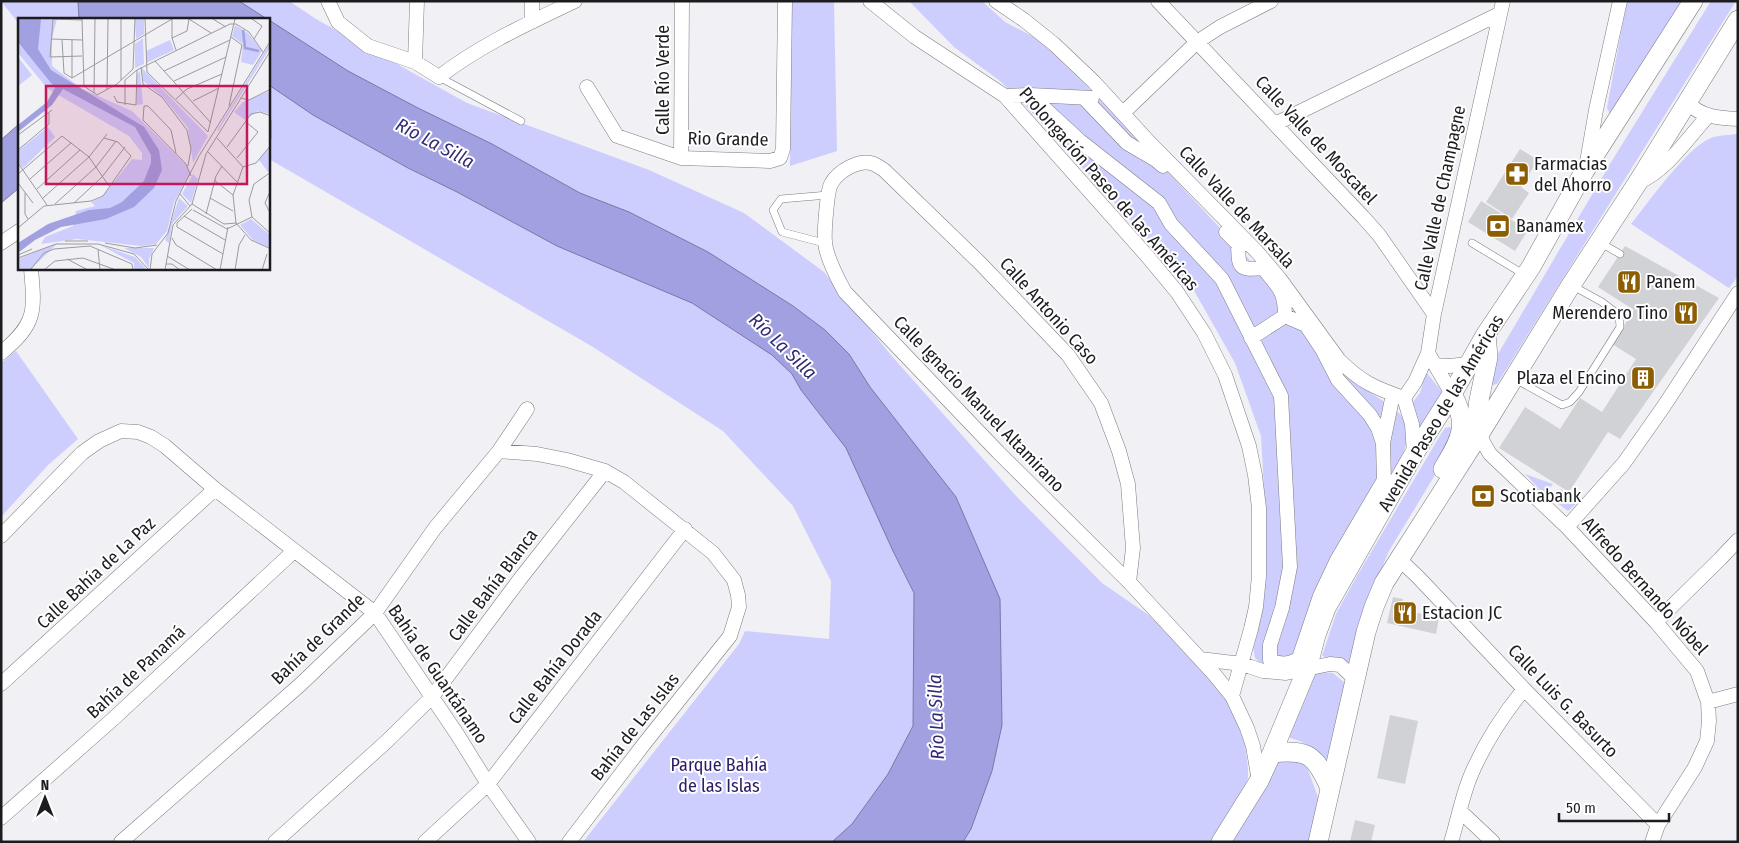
<svg xmlns="http://www.w3.org/2000/svg" width="1739" height="843" viewBox="0 0 1739 843" font-family="'Fira Sans Condensed',sans-serif">
<rect width="100%" height="100%" fill="#f0f0f5"/>
<path fill="#cdcefd" d="M 1,1 L 289,1 L 316,19 L 467,103 L 649,170 L 744,213 L 824,272 L 890,354 L 1016,496 L 1102,583 L 1150,616 L 1222,691 L 1235,713 L 1245,742 L 1248,769 L 1248,778 L 1245,786 L 1210,842 L 583,842 L 739,644 L 745,631 L 829,639 L 831,581 L 793,506 L 723,431 L 593,347 L 269,159 L 269,19 L 19,19 L 19,24 Z
M 791,1 L 834,1 L 837,151 L 790,166 Z
M 909,1 L 982,1 L 1005,22 L 1038,39 L 1101,100 L 1260,271 L 1303,328 L 1362,387 L 1391,406 L 1400,414 L 1407,427 L 1407,443 L 1400,460 L 1352,533 L 1289,666 L 1261,664 L 1255,658 L 1253,647 L 1266,580 L 1266,523 L 1261,436 L 1235,363 L 1192,287 L 1023,103 L 1000,81 L 954,47 Z
M 1627,1 L 1681,1 L 1620,108 L 1610,114 L 1607,108 L 1608,102 Z
M 1711,1 L 1736,1 L 1497,384 L 1492,385 L 1487,382 L 1488,371 L 1613,159 Z
M 1738,134 L 1738,276 L 1729,288 L 1631,224 C 1648,203 1687,147 1711,138 C 1719,135 1729,135 1738,134 Z
M 16,351 L 78,439 L 48,465 L 1,517 L 1,363 Z
M 1426,372 L 1443,393 L 1417,435 L 1419,420 L 1413,402 L 1420,393 Z
M 1450,427 L 1454,430 L 1458,437 L 1389,551 L 1369,599 L 1349,663 L 1322,656 L 1336,614 L 1357,576 L 1441,434 L 1445,428 Z
M 1525,474 L 1553,484 L 1544,494 Z
M 1561,489 L 1577,503 L 1568,511 L 1552,499 Z
M 1322,672 L 1333,673 L 1345,683 L 1327,762 C 1316,749 1304,741 1287,737 L 1312,674 Z
M 1293,758 L 1306,764 L 1320,803 L 1311,842 L 1233,842 L 1276,761 Z"/>
<path fill="#a1a0e0" stroke="#7978a6" d="M 78,1 L 239,1 L 267,19 L 79,19 Z
M 269,20 L 348,71 L 418,108 L 492,144 L 580,193 L 629,212 L 708,252 L 793,306 L 825,330 L 849,354 L 870,387 L 956,497 L 1000,599 L 1002,725 L 992,771 L 971,829 L 963,842 L 832,842 L 852,824 L 888,774 L 913,726 L 914,593 L 893,551 L 846,448 L 801,390 L 792,374 L 772,355 L 692,303 L 557,246 L 457,192 L 408,168 L 313,115 L 269,85 Z
M 19,124 L 19,188 L 1,203 L 1,140 Z"/>
<path fill="#d1d2d6" d="M 1520,149 L 1538,160 L 1521,187 L 1529,193 L 1512,219 L 1486,202 Z
M 1481,201 L 1528,230 L 1515,251 L 1468,222 Z
M 1625,246 L 1719,298 L 1620,439 L 1608,432 L 1569,492 L 1499,448 L 1525,407 L 1560,429 L 1580,398 L 1602,412 L 1636,359 L 1612,344 L 1634,310 L 1598,287 Z
M 1393,597 L 1403,599 L 1401,609 L 1439,618 L 1436,634 L 1387,623 Z
M 1390,715 L 1418,721 L 1405,784 L 1377,778 Z
M 1355,820 L 1375,825 L 1371,842 L 1350,842 Z"/>
<g fill="none" stroke-linecap="round" stroke-linejoin="round">
<defs>
<path id="lane" d="M 439,77 L 521,121
M 1599,242 L 1620,254
M 824,243 L 782,232 L 773,210 L 781,199 L 828,195
M 1472,243 L 1525,275
M 1515,379 L 1562,405 L 1570,402 L 1579,392 L 1620,327 L 1619,315 L 1602,302 L 1571,285"/>
<path id="street" d="M 328,1 L 338,22 L 368,46 L 415,62 L 439,77 C 480,45 529,23 575,1
M 870,1 L 915,37 L 1005,96 L 1148,257 L 1177,292 L 1204,333 L 1225,375 L 1249,446 L 1255,475 L 1259,508 L 1259,576 L 1256,607 L 1251,629 L 1232,696
M 996,1 L 1024,20 L 1054,44 L 1094,82 L 1149,142 L 1258,253 L 1280,279 L 1339,360 C 1361,382 1375,388 1404,398
M 1158,1 L 1363,217 L 1379,235 L 1434,314
M 532,22 L 532,1
M 415,62 L 417,1
M 587,87 L 617,136 L 681,158 L 770,161 L 780,158 L 783,149 L 785,1
M 1030,95 L 1080,141 L 1159,203 L 1171,224 L 1222,279 L 1281,396 L 1290,567 L 1282,608 L 1270,645 L 1270,660 C 1280,665 1291,664 1299,658 L 1320,596 L 1337,560 L 1384,480 L 1383,443 L 1393,394
M 1005,96 L 1030,95 L 1092,98
M 1084,98 L 1127,143 L 1156,160 L 1163,166
M 1687,103 C 1703,117 1717,118 1738,119
M 1123,113 L 1197,42 L 1220,27 L 1271,1
M 1275,124 L 1499,14
M 681,158 L 682,1
M 1587,162 L 1596,110 L 1620,1
M 1639,182 C 1667,170 1687,139 1708,116
M 1226,232 L 1238,244 C 1239,266 1237,271 1263,268 C 1278,287 1285,290 1285,316
M 1,243 L 19,231
M 1251,338 L 1285,316 L 1306,325 L 1322,349 L 1338,380 L 1370,415 L 1378,428 L 1383,443
M 1,353 C 36,324 35,312 31,269
M 1428,353 L 1452,394
M 1435,365 L 1449,366 L 1469,364
M 1404,398 L 1415,382 L 1428,353 L 1434,314 L 1503,1
M 1404,398 L 1412,424 L 1414,454
M 1480,433 L 1483,442 L 1490,454 L 1567,527 L 1656,622 L 1697,671 L 1708,702 L 1709,721 L 1707,741 L 1695,767 L 1658,825 L 1652,842
M 499,451 L 537,454 L 567,460 L 605,471 L 624,482 L 713,553 L 734,580 L 738,595 L 739,607 L 730,636 L 644,744 L 569,842
M 1567,527 L 1624,463 L 1664,406 L 1738,293
M 1,536 L 82,453 L 99,441 L 121,431 L 138,432 L 151,437 L 165,446 L 215,489 L 375,613 L 457,734 L 488,784 L 529,842
M 1399,559 L 1418,577 L 1524,689 L 1658,825
M 1129,582 L 1133,548 L 1128,484 L 1119,451 L 1101,403 L 1068,355 L 980,263 L 884,170 C 881,168 878,166 874,164 C 860,158 838,171 831,184 C 827,192 824,232 825,242 C 826,256 838,280 845,292 L 998,452 L 1129,582 L 1214,674 L 1232,696 L 1247,728 L 1253,746 L 1259,781
M 1656,622 L 1720,559 L 1738,540
M 1200,659 L 1242,664 L 1263,671 L 1275,672 L 1286,673 L 1330,664 L 1340,665 L 1355,679
M 1,684 L 215,489
M 1708,702 L 1738,694
M 1460,811 L 1493,842
M 1,818 L 113,719 L 294,551
M 121,842 L 301,684 L 375,613 L 435,528 L 499,451 L 527,409
M 275,842 L 386,742 L 432,697 L 520,579 L 605,471
M 425,842 L 488,784 L 685,529
M 1451,842 C 1458,820 1462,796 1471,775 C 1484,744 1503,715 1524,689"/>
<path id="secondary" d="M 1480,433 L 1478,405 L 1488,357 L 1486,334
M 1443,469 C 1460,440 1470,426 1452,394
M 1272,753 C 1309,749 1315,755 1330,788
M 1221,842 L 1259,781 L 1272,753 L 1307,669 L 1316,635 L 1326,608 L 1414,454 L 1452,394 L 1486,334 L 1531,267 L 1585,170 L 1693,1
M 1318,842 L 1366,632 L 1374,607 L 1384,583 L 1480,433 L 1571,285 L 1638,182 L 1738,20"/>
</defs>
<use href="#lane" stroke="#7d7d81" stroke-width="8"/>
<use href="#street" stroke="#7d7d81" stroke-width="15"/>
<use href="#secondary" stroke="#7d7d81" stroke-width="20"/>
<use href="#lane" stroke="#fff" stroke-width="7"/>
<use href="#street" stroke="#fff" stroke-width="14"/>
<use href="#secondary" stroke="#fff" stroke-width="19"/>
</g>
<defs>
<symbol id="pharmacy-square" viewBox="-11 -11 22 22"><rect x="-9" y="-9" width="18" height="18" rx="4" fill="#8c5d03" stroke="#fefeff"/><path d="M-2-6h4v4h4v4h-4v4h-4v-4h-4v-4h4Z" fill="#fff"/></symbol>
<symbol id="bank-square" viewBox="-11 -11 22 22"><rect x="-9" y="-9" width="18" height="18" rx="4" fill="#8c5d03" stroke="#fefeff"/><path d="M-6-4H6V4H-6ZM0-2.3a2.3 2.3 0 1 0 0 4.6a2.3 2.3 0 1 0 0-4.6Z" fill="#fff"/></symbol>
<symbol id="restaurant-square" viewBox="-11 -11 22 22"><rect x="-9" y="-9" width="18" height="18" rx="4" fill="#8c5d03" stroke="#fefeff"/><path d="M-5-6h1v4h1v-4h1v4h1v-4h1v5L-1.5 .5V6h-2V.5L-5-1ZM5-6V6H3V1.5H1.5Q1.5-4 5-6Z" fill="#fff"/></symbol>
<symbol id="building-square" viewBox="-11 -11 22 22"><rect x="-9" y="-9" width="18" height="18" rx="4" fill="#8c5d03" stroke="#fefeff"/><path d="M-4-6H4V6H1V3H-1V6H-4ZM-2.5-4.3h1.7v1.8h-1.7ZM.8-4.3h1.7v1.8H.8ZM-2.5-1h1.7V.8h-1.7ZM.8-1h1.7V.8H.8Z" fill="#fff"/></symbol>
</defs>
<g fill-rule="evenodd">
<use href="#pharmacy-square" x="1503" y="160" width="28" height="28"/>
<use href="#bank-square" x="1484" y="212" width="28" height="28"/>
<use href="#restaurant-square" x="1615" y="268" width="28" height="28"/>
<use href="#restaurant-square" x="1672" y="299" width="28" height="28"/>
<use href="#building-square" x="1629" y="364" width="28" height="28"/>
<use href="#bank-square" x="1469" y="482" width="28" height="28"/>
<use href="#restaurant-square" x="1391" y="599" width="28" height="28"/>
</g>
<g text-anchor="middle" dominant-baseline="central" stroke-width="4" stroke-linejoin="round" paint-order="stroke">
<g font-size="18" fill="#1c1c1e" stroke="#fefeff">
<text transform="translate(663 80) rotate(-90)">Calle Río Verde</text>
<text transform="translate(728 139) rotate(1)">Rio Grande</text>
<text transform="translate(1316 140) rotate(47)">Calle Valle de Moscatel</text>
<text transform="translate(1109 189) rotate(49)">Prolongación Paseo de las Américas</text>
<text transform="translate(1440 198) rotate(-78)">Calle Valle de Champagne</text>
<text transform="translate(1237 207) rotate(47)">Calle Valle de Marsala</text>
<text transform="translate(1049 311) rotate(48)">Calle Antonio Caso</text>
<text transform="translate(979 404) rotate(46)">Calle Ignacio Manuel Altamirano</text>
<text transform="translate(1441 413) rotate(-59)">Avenida Paseo de las Américas</text>
<text transform="translate(96 573) rotate(-43)">Calle Bahía de La Paz</text>
<text transform="translate(493 585) rotate(-53)">Calle Bahía Blanca</text>
<text transform="translate(1645 586) rotate(48)">Alfredo Bernando Nóbel</text>
<text transform="translate(318 639) rotate(-44)">Bahía de Grande</text>
<text transform="translate(555 667) rotate(-52)">Calle Bahía Dorada</text>
<text transform="translate(136 672) rotate(-43)">Bahía de Panamá</text>
<text transform="translate(438 674) rotate(56)">Bahía de Guantánamo</text>
<text transform="translate(1563 701) rotate(46)">Calle Luis G. Basurto</text>
<text transform="translate(635 727) rotate(-52)">Bahía de Las Islas</text>
</g>
<g font-size="18" fill="#1c1c1e" stroke="#fefeff" text-anchor="start">
<text x="1534" y="164">Farmacias<tspan x="1534" dy="21">del Ahorro</tspan></text>
<text x="1516" y="226">Banamex</text>
<text x="1646" y="282">Panem</text>
<text x="1668" y="313" text-anchor="end">Merendero Tino</text>
<text x="1626" y="378" text-anchor="end">Plaza el Encino</text>
<text x="1500" y="496">Scotiabank</text>
<text x="1422" y="613">Estacion JC</text>
</g>
<g font-size="18" fill="#2a1d66" stroke="#fefeff">
<text x="719" y="765">Parque Bahía<tspan x="719" dy="21">de las Islas</tspan></text>
</g>
<g font-size="19" font-style="italic" fill="#342a74" stroke="#fefeff">
<text transform="translate(435 143) rotate(28)">Río La Silla</text>
<text transform="translate(783 346) rotate(44)">Río La Silla</text>
<text transform="translate(936 717) rotate(-92)">Río La Silla</text>
</g>
</g>
<g transform="translate(18 18)">
<rect width="252" height="252" fill="#f0f0f5"/>
<path d="M 0,1 L 39,1 L 34,21 L 34,48 L 64,71 L 114,93 L 169,148 L 172,157 L 156,184 L 149,213 L 138,226 L 123,228 L 59,221 L 23,226 L 27,219 L 55,208 L 58,193 L 77,188 L 73,184 L 84,179 L 114,141 L 124,142 L 124,135 L 111,118 L 30,71 L 0,35 ZM 117,1 L 126,1 L 126,16 L 118,21 ZM 217,7 L 230,15 L 244,33 L 235,47 L 223,44 L 225,26 L 214,18 ZM 125,20 L 126,46 L 117,50 L 117,26 ZM 152,22 L 156,32 L 128,45 L 128,33 ZM 252,25 L 252,30 L 200,113 L 199,112 ZM 0,39 L 14,57 L 0,68 ZM 124,50 L 190,118 L 175,145 L 170,110 L 146,80 L 125,63 ZM 122,53 L 125,86 L 119,87 L 119,57 ZM 252,73 L 252,96 L 240,93 L 227,102 L 216,94 L 225,84 ZM 30,109 L 37,119 L 5,150 L 0,144 L 0,133 ZM 252,128 L 252,153 L 250,154 L 241,142 ZM 175,156 L 180,161 L 173,185 L 164,176 ZM 161,180 L 170,188 L 154,206 L 151,225 L 147,222 ZM 233,201 L 252,217 L 252,230 L 235,222 L 222,207 ZM 40,225 L 12,252 L 0,252 L 0,241 ZM 82,227 L 117,239 L 129,252 L 116,252 L 116,245 ZM 106,230 L 136,230 L 131,241 L 131,250 L 123,239 Z" fill="#cdcefd"/>
<path d="M 0,1 L 23,1 L 20,31 L 33,52 L 126,109 L 141,132 L 144,152 L 136,170 L 116,189 L 88,201 L 43,209 L 17,222 L 0,235 L 0,225 L 30,206 L 71,192 L 92,190 L 104,184 L 126,163 L 133,145 L 133,137 L 117,109 L 45,71 L 34,87 L 0,114 L 0,107 L 29,84 L 37,70 L 0,24 Z" fill="#a1a0e0"/>
<path fill="none" stroke="#a1a0e0" stroke-width="2.5" d="M 225,12 L 227,30 L 241,33"/>
<path fill="none" stroke="#9b9b9f" stroke-width="1" d="M 35,1 L 32,39 L 64,38M 35,1 L 64,2M 64,1 L 66,68 L 79,77 L 99,66 L 115,51 L 117,1M 127,1 L 129,54 L 190,114M 154,1 L 154,20 L 158,32M 171,1 L 193,15M 195,1 L 208,9M 234,1 L 244,8 L 236,21M 154,20 L 169,13 L 171,1M 33,21 L 64,22M 44,22 L 46,55 L 54,60 L 154,1M 54,22 L 54,60M 137,43 L 193,105M 123,49 L 125,66 L 144,79 L 169,112 L 173,131 L 170,148M 146,53 L 212,22M 103,62 L 103,1M 156,63 L 208,39M 89,71 L 90,1M 76,75 L 77,1M 96,78 L 99,84 L 118,87 L 119,52M 223,80 L 231,82 L 253,71M 158,81 L 169,71 L 204,56M 175,83 L 201,70M 107,87 L 107,62 L 119,52 L 212,6 L 218,6 L 231,14 L 245,34M 211,88 L 224,27 L 213,19M 253,102 L 253,121M 190,114 L 217,1M 0,117 L 34,92M 199,120 L 225,149 L 215,177 L 218,205 L 233,222 L 253,231M 209,129 L 233,96 L 242,94 L 253,98M 0,132 L 31,106 L 31,95M 189,133 L 219,164M 158,135 L 153,112 L 130,88 L 126,88 L 125,102 L 168,146 L 173,158M 219,140 L 240,114 L 228,104M 0,145 L 29,187M 225,149 L 238,145 L 253,127M 253,154 L 236,166 L 231,182 L 234,199 L 253,216M 0,156 L 44,118 L 71,139 L 91,168M 12,161 L 53,125M 196,162 L 215,177M 0,165 L 15,185M 19,171 L 62,132M 253,171 L 247,185 L 253,197M 7,175 L 7,196 L 10,201M 162,176 L 172,188M 25,180 L 71,139 L 89,116M 192,180 L 215,193M 56,185 L 84,159 L 107,129M 37,186 L 78,149 L 98,123M 174,186 L 206,206 L 219,205M 174,191 L 159,205 L 159,209 L 205,236M 175,192 L 209,211 L 234,199M 188,196 L 198,158 L 204,148M 166,198 L 207,222M 0,210 L 26,188 L 73,183 L 85,178 L 113,138 L 100,124 L 86,120M 154,220 L 158,227 L 199,252M 47,223 L 70,223M 87,225 L 117,230 L 139,227M 80,231 L 82,252M 0,237 L 14,231M 149,238 L 172,252M 0,240 L 38,226 L 80,226 L 116,236 L 131,252M 49,241 L 70,252M 148,246 L 154,246 L 162,252M 12,252 L 26,235 L 36,231 L 72,228 L 114,246 L 115,252M 26,252 L 37,243 L 65,240 L 98,252M 132,252 L 134,236 L 150,215 L 158,183 L 181,138 L 253,22M 147,252 L 155,207 L 174,186 L 188,136 L 253,32M 202,252 L 210,209M 217,252 L 221,227 L 227,217M 244,252 L 249,236"/>
<path fill="#c2185b" fill-opacity="0.15" stroke="#c2185b" stroke-width="2.5" d="M 28,68 L 229,68 L 229,166 L 28,166 Z"/>
<rect width="252" height="252" fill="none" stroke="#1c1c1e" stroke-width="2.5"/>
</g>
<rect width="1739" height="843" fill="none" stroke="#1c1c1e" stroke-width="5"/>
<g transform="translate(45 798)" stroke="#fefeff" stroke-width="4" paint-order="stroke">
<path d="M0-4L9 19L0 12L-9 19Z" fill="#1c1c1e"/>
<text y="-8" font-size="14" font-weight="bold" text-anchor="middle" fill="#1c1c1e">N</text>
</g>
<path d="M1559 813v8h110v-8" fill="none" stroke="#1c1c1e" stroke-width="2.5"/>
<text x="1566" y="813" font-size="15" fill="#1c1c1e" stroke="#fefeff" stroke-width="4" paint-order="stroke">50 m</text>
</svg>
